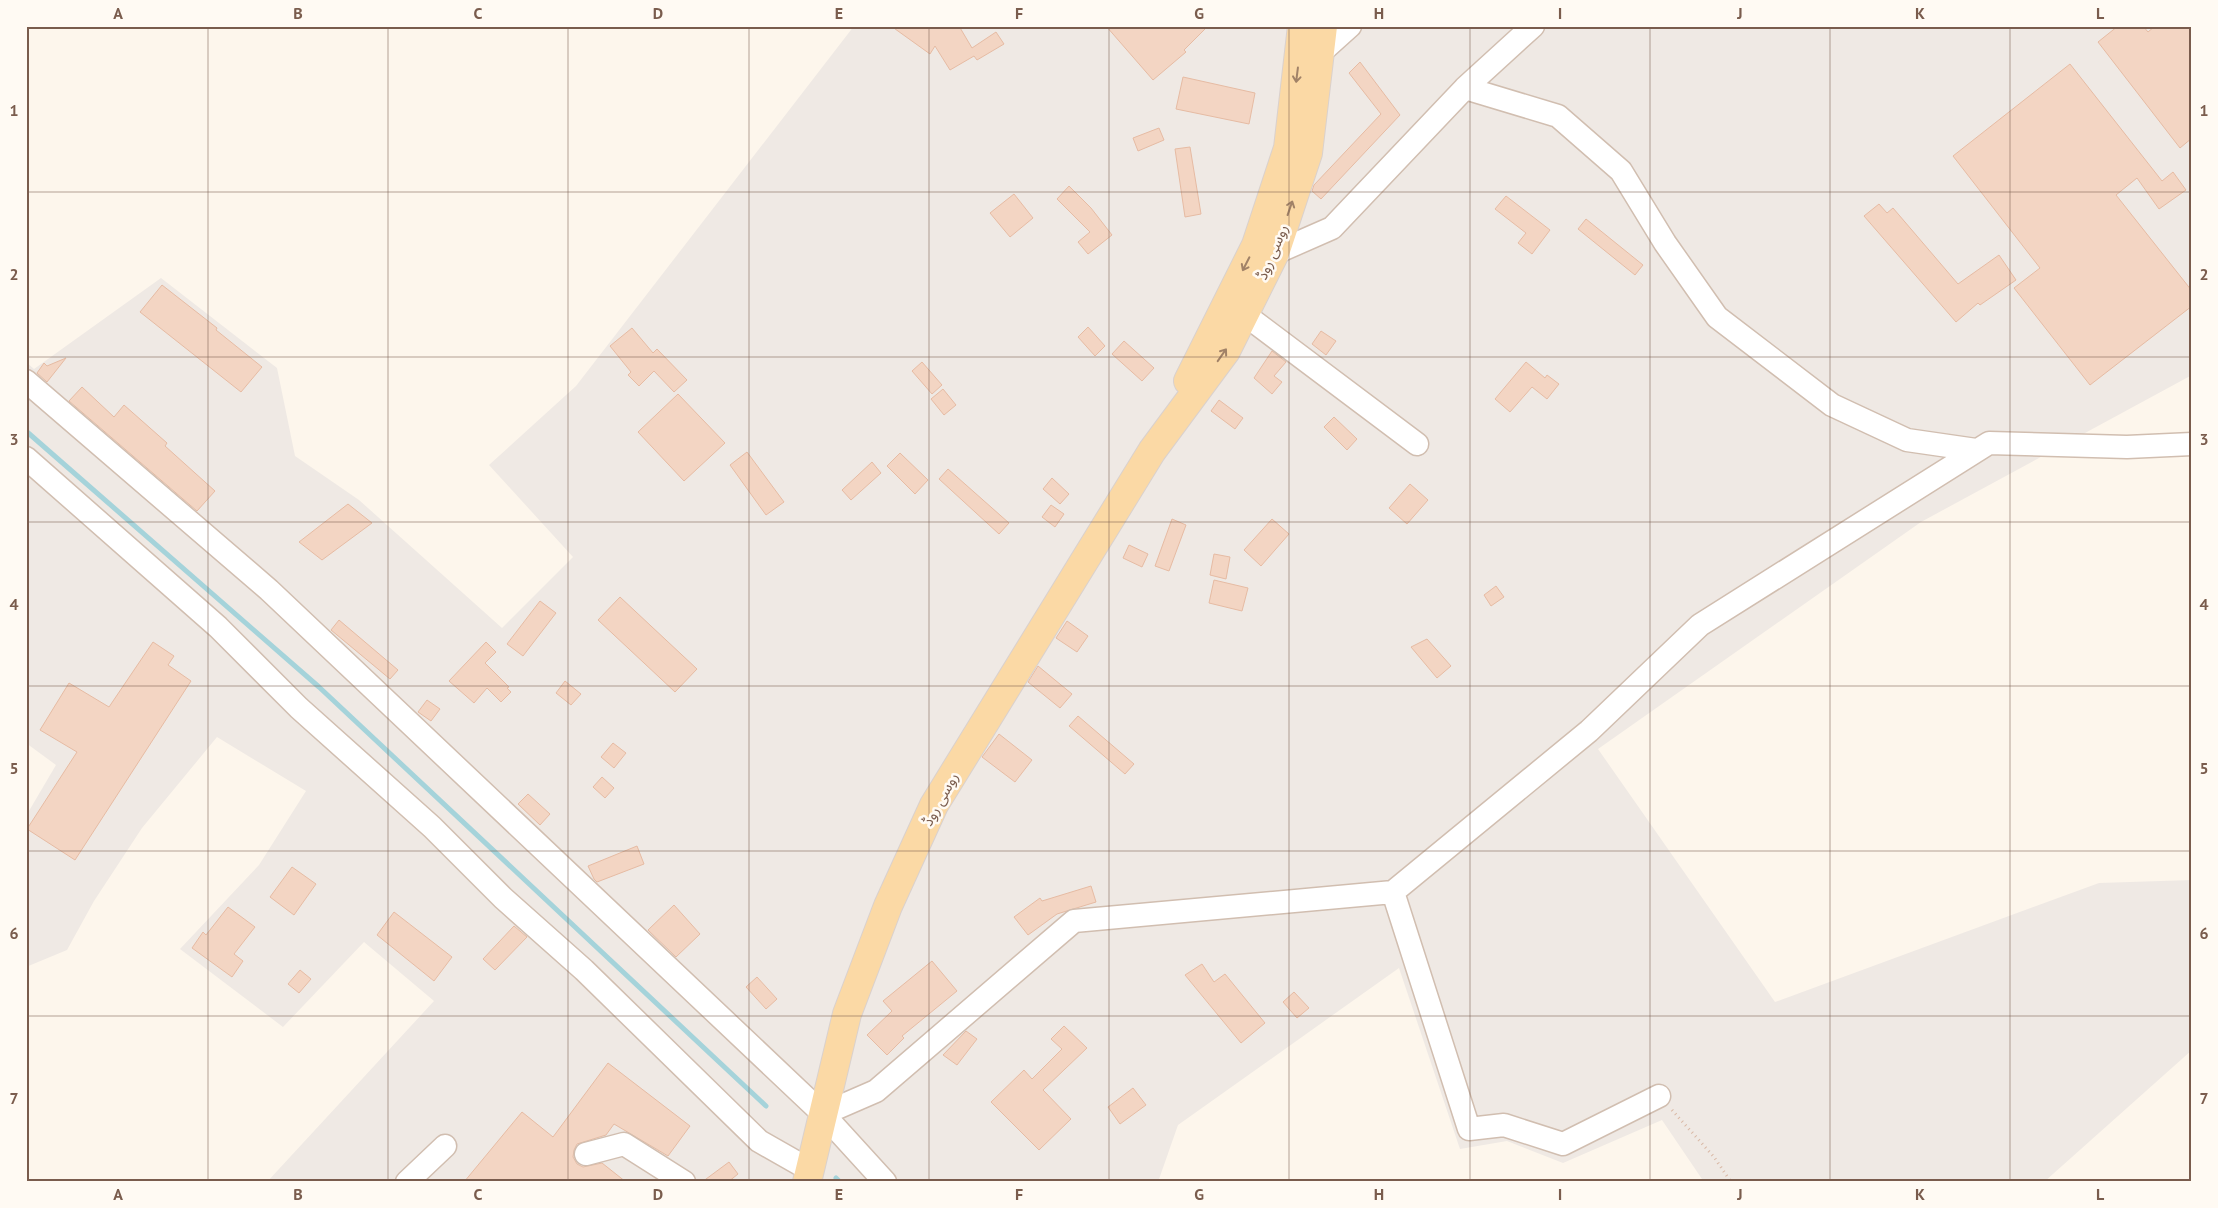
<svg xmlns="http://www.w3.org/2000/svg" width="2218" height="1208" viewBox="0 0 2218 1208" font-family="'PT Sans','Noto Sans Arabic',sans-serif">
<rect width="100%" height="100%" fill="#fdf6ec"/>
<path fill="#efe9e4" d="M 854,26 L 2192,26 L 2192,375 L 1921,522 L 1598,749 L 1775,1002 L 2099,883 L 2192,880 L 2192,1050 L 2044,1182 L 1704,1182 L 1662,1120 L 1563,1163 L 1507,1141 L 1460,1149 L 1399,968 L 1178,1125 L 1158,1182 L 267,1182 L 434,1001 L 364,942 L 283,1027 L 180,949 L 259,865 L 306,791 L 217,737 L 142,828 L 94,901 L 67,950 L 26,967 L 26,816 L 56,765 L 26,743 L 26,362 L 34,369 L 161,278 L 277,368 L 295,456 L 359,500 L 502,628 L 573,557 L 489,465 L 576,386 Z"/>
<g fill="none" stroke-linecap="round" stroke-linejoin="round">
<path stroke="#a5d3da" stroke-width="5" d="M 26,431 L 319,687 L 766,1106
M 836,1178 L 840,1182"/>
</g>
<path fill="#f3d5c3" stroke="#e6bba3" d="M 891,26 L 959,26 L 972,48 L 996,32 L 1004,44 L 977,60 L 974,56 L 950,70 L 935,46 L 930,54 Z
M 1106,26 L 1208,26 L 1184,50 L 1186,52 L 1153,80 Z
M 2118,26 L 2143,26 L 2148,32 L 2155,26 L 2192,26 L 2192,138 L 2180,148 L 2098,42 Z
M 1360,62 L 1400,115 L 1321,199 L 1312,191 L 1314,185 L 1381,114 L 1349,73 Z
M 2070,64 L 2162,181 L 2173,172 L 2186,190 L 2159,209 L 2137,178 L 2116,195 L 2192,291 L 2192,306 L 2090,385 L 2014,288 L 2040,268 L 1953,156 Z
M 1183,77 L 1255,93 L 1249,124 L 1176,109 Z
M 1159,128 L 1164,140 L 1138,151 L 1133,138 Z
M 1190,147 L 1201,214 L 1185,217 L 1175,149 Z
M 1069,186 L 1091,208 L 1112,235 L 1088,254 L 1078,242 L 1090,232 L 1057,199 Z
M 1014,194 L 1033,218 L 1010,237 L 990,213 Z
M 1506,196 L 1550,230 L 1532,254 L 1518,243 L 1526,233 L 1495,209 Z
M 1879,204 L 1887,213 L 1893,208 L 1958,284 L 1999,255 L 2016,280 L 1980,305 L 1978,303 L 1956,322 L 1864,216 Z
M 1586,219 L 1643,265 L 1635,275 L 1578,229 Z
M 162,285 L 217,328 L 216,330 L 262,367 L 241,392 L 140,312 Z
M 1088,327 L 1105,346 L 1095,356 L 1078,337 Z
M 632,328 L 653,353 L 657,349 L 687,380 L 674,392 L 654,371 L 639,386 L 628,375 L 631,372 L 610,346 Z
M 1321,331 L 1336,341 L 1326,355 L 1312,344 Z
M 1124,341 L 1154,368 L 1142,381 L 1112,354 Z
M 1272,351 L 1286,362 L 1274,376 L 1282,382 L 1272,394 L 1254,378 Z
M 66,358 L 47,382 L 37,373 L 44,363 L 47,366 Z
M 922,362 L 942,385 L 932,394 L 912,371 Z
M 1526,362 L 1545,378 L 1547,375 L 1559,384 L 1547,399 L 1532,387 L 1510,412 L 1495,399 Z
M 82,387 L 114,417 L 124,405 L 167,443 L 165,446 L 215,491 L 197,511 L 69,401 Z
M 943,389 L 956,405 L 944,415 L 931,399 Z
M 678,394 L 725,443 L 684,481 L 638,432 Z
M 1219,400 L 1243,418 L 1235,429 L 1211,411 Z
M 1334,417 L 1357,439 L 1347,450 L 1324,427 Z
M 747,452 L 784,502 L 766,515 L 730,465 Z
M 900,453 L 928,480 L 915,494 L 887,466 Z
M 872,462 L 881,473 L 851,500 L 842,490 Z
M 948,469 L 1009,523 L 999,534 L 939,479 Z
M 1052,478 L 1069,494 L 1060,504 L 1043,489 Z
M 1410,484 L 1428,500 L 1407,524 L 1389,508 Z
M 348,504 L 372,523 L 322,560 L 299,542 Z
M 1051,505 L 1064,514 L 1055,527 L 1042,517 Z
M 1172,519 L 1186,525 L 1169,571 L 1155,566 Z
M 1272,519 L 1289,534 L 1261,566 L 1244,550 Z
M 1129,545 L 1148,554 L 1142,567 L 1123,558 Z
M 1214,554 L 1230,557 L 1226,579 L 1210,575 Z
M 1214,580 L 1248,588 L 1242,611 L 1209,603 Z
M 1496,586 L 1504,597 L 1491,606 L 1484,595 Z
M 620,597 L 697,669 L 675,692 L 598,620 Z
M 540,601 L 556,613 L 523,656 L 507,644 Z
M 339,620 L 398,670 L 390,679 L 331,630 Z
M 1067,621 L 1088,636 L 1077,652 L 1056,638 Z
M 1427,639 L 1451,666 L 1437,678 L 1411,647 Z
M 153,642 L 174,656 L 168,665 L 191,681 L 75,860 L 27,829 L 77,752 L 40,730 L 69,683 L 109,707 Z
M 486,642 L 496,652 L 485,663 L 509,687 L 507,688 L 511,692 L 501,702 L 487,688 L 474,703 L 449,681 Z
M 1038,666 L 1072,694 L 1060,708 L 1028,682 Z
M 565,681 L 581,694 L 571,705 L 556,693 Z
M 427,700 L 440,709 L 431,721 L 418,712 Z
M 1078,716 L 1134,764 L 1125,774 L 1069,726 Z
M 999,734 L 1032,760 L 1015,782 L 982,757 Z
M 613,743 L 626,753 L 614,768 L 601,757 Z
M 602,777 L 614,788 L 605,798 L 593,787 Z
M 528,794 L 550,814 L 540,825 L 518,804 Z
M 637,846 L 644,864 L 597,882 L 594,879 L 588,866 Z
M 292,867 L 316,884 L 294,915 L 270,897 Z
M 1091,886 L 1096,902 L 1057,914 L 1028,935 L 1014,917 L 1040,898 L 1042,901 Z
M 674,905 L 700,934 L 676,957 L 648,930 Z
M 228,907 L 255,927 L 234,954 L 243,961 L 232,977 L 192,948 L 203,932 L 206,935 Z
M 394,912 L 452,957 L 434,981 L 377,935 Z
M 514,926 L 527,937 L 495,970 L 483,959 Z
M 932,961 L 957,991 L 902,1036 L 904,1038 L 887,1055 L 867,1035 L 892,1011 L 883,1001 Z
M 1202,964 L 1214,982 L 1225,974 L 1265,1023 L 1241,1043 L 1185,975 Z
M 300,970 L 311,979 L 299,993 L 288,984 Z
M 757,977 L 777,999 L 766,1009 L 746,987 Z
M 1294,992 L 1309,1008 L 1297,1018 L 1283,1002 Z
M 1064,1026 L 1087,1048 L 1043,1090 L 1071,1119 L 1039,1150 L 991,1102 L 1024,1070 L 1032,1079 L 1062,1049 L 1051,1039 Z
M 966,1031 L 977,1039 L 957,1065 L 943,1055 Z
M 608,1063 L 690,1126 L 668,1156 L 614,1124 L 606,1135 L 577,1144 L 574,1150 L 573,1157 L 577,1164 L 583,1167 L 602,1163 L 626,1182 L 464,1182 L 522,1112 L 553,1137 Z
M 1133,1088 L 1146,1105 L 1120,1124 L 1108,1107 Z
M 729,1162 L 738,1174 L 728,1182 L 702,1182 Z"/>
<g fill="none" stroke-linecap="round" stroke-linejoin="round">
<defs>
<path id="minor" d="M 1320,53 L 1350,26
M 1465,88 L 1533,26
M 1275,253 L 1332,228 L 1465,88 L 1558,116 L 1621,171 L 1665,243 L 1717,317 L 1832,405 L 1907,440 L 1976,450
M 1244,314 L 1417,444
M 26,381 L 269,590 L 823,1114 L 885,1182
M 26,458 L 218,627 L 299,708 L 432,827 L 503,898 L 584,970 L 759,1141 L 810,1170
M 1393,892 L 1589,731 L 1700,625 L 1989,443 L 2127,447 L 2192,444
M 823,1114 L 876,1091 L 1074,921 L 1393,892 L 1469,1129 L 1504,1125 L 1563,1144 L 1659,1096
M 586,1154 L 624,1144 L 684,1182
M 407,1182 L 445,1146"/>
<path id="major" d="M 1188,381 L 1256,245 L 1288,148 L 1302,26
M 807,1182 L 847,1014 L 888,906 L 934,805 L 1152,451 L 1226,351 L 1275,253 L 1308,153 L 1323,26"/>
</defs>
<use href="#minor" stroke="#d1beb0" stroke-width="25"/>
<use href="#major" stroke="#dad1cd" stroke-width="30"/>
<path stroke="#d9b8a5" stroke-width="3" stroke-dasharray="1 4" stroke-linecap="butt" d="M 1672,1110 L 1714,1157 L 1731,1182"/>
<use href="#minor" stroke="#fff" stroke-width="22"/>
<use href="#major" stroke="#fbd9a5" stroke-width="28"/>
</g>
<defs><path id="oneway-shaft" d="M-6 0H5M1.5-3L5.5 0L1.5 3" fill="none" stroke-width="1.6" stroke-linecap="round" stroke-linejoin="round" transform="scale(1.25)"/></defs>
<g stroke="#a18267">
<use href="#oneway-shaft" transform="translate(1297 75) rotate(97)"/>
<use href="#oneway-shaft" transform="translate(1290 208) rotate(-71)"/>
<use href="#oneway-shaft" transform="translate(1246 264) rotate(117)"/>
<use href="#oneway-shaft" transform="translate(1222 355) rotate(-55)"/>
</g>
<path fill="none" stroke="#7a5c4d" stroke-width="1" stroke-opacity="0.55" d="M 208,26 L 208,1182M 388,26 L 388,1182M 568,26 L 568,1182M 749,26 L 749,1182M 929,26 L 929,1182M 1109,26 L 1109,1182M 1289,26 L 1289,1182M 1470,26 L 1470,1182M 1650,26 L 1650,1182M 1830,26 L 1830,1182M 2010,26 L 2010,1182M 26,192 L 2192,192M 26,357 L 2192,357M 26,522 L 2192,522M 26,686 L 2192,686M 26,851 L 2192,851M 26,1016 L 2192,1016"/>
<g text-anchor="middle" dominant-baseline="central" stroke-width="5" stroke-linejoin="round" paint-order="stroke">
<g font-size="15" fill="#7a5c4d" stroke="#fffaf3">
<text transform="translate(1272 252) rotate(-67)">روسی روڈ</text>
<text transform="translate(940 799) rotate(-61)">روسی روڈ</text>
</g>
</g>
<rect width="2218" height="1208" fill="none" stroke="#fffaf3" stroke-width="55"/>
<rect x="28" y="28" width="2162" height="1152" fill="none" stroke="#7a5c4d" stroke-width="2"/>
<g font-size="16" text-anchor="middle" font-weight="bold" fill="#7a5c4d">
<text x="118" y="19">A</text>
<text x="298" y="19">B</text>
<text x="478" y="19">C</text>
<text x="658" y="19">D</text>
<text x="839" y="19">E</text>
<text x="1019" y="19">F</text>
<text x="1199" y="19">G</text>
<text x="1379" y="19">H</text>
<text x="1560" y="19">I</text>
<text x="1740" y="19">J</text>
<text x="1920" y="19">K</text>
<text x="2100" y="19">L</text>
<text x="14" y="116">1</text>
<text x="2204" y="116">1</text>
<text x="14" y="280">2</text>
<text x="2204" y="280">2</text>
<text x="14" y="445">3</text>
<text x="2204" y="445">3</text>
<text x="14" y="610">4</text>
<text x="2204" y="610">4</text>
<text x="14" y="774">5</text>
<text x="2204" y="774">5</text>
<text x="14" y="939">6</text>
<text x="2204" y="939">6</text>
<text x="14" y="1104">7</text>
<text x="2204" y="1104">7</text>
<text x="118" y="1200">A</text>
<text x="298" y="1200">B</text>
<text x="478" y="1200">C</text>
<text x="658" y="1200">D</text>
<text x="839" y="1200">E</text>
<text x="1019" y="1200">F</text>
<text x="1199" y="1200">G</text>
<text x="1379" y="1200">H</text>
<text x="1560" y="1200">I</text>
<text x="1740" y="1200">J</text>
<text x="1920" y="1200">K</text>
<text x="2100" y="1200">L</text>
</g>
</svg>
